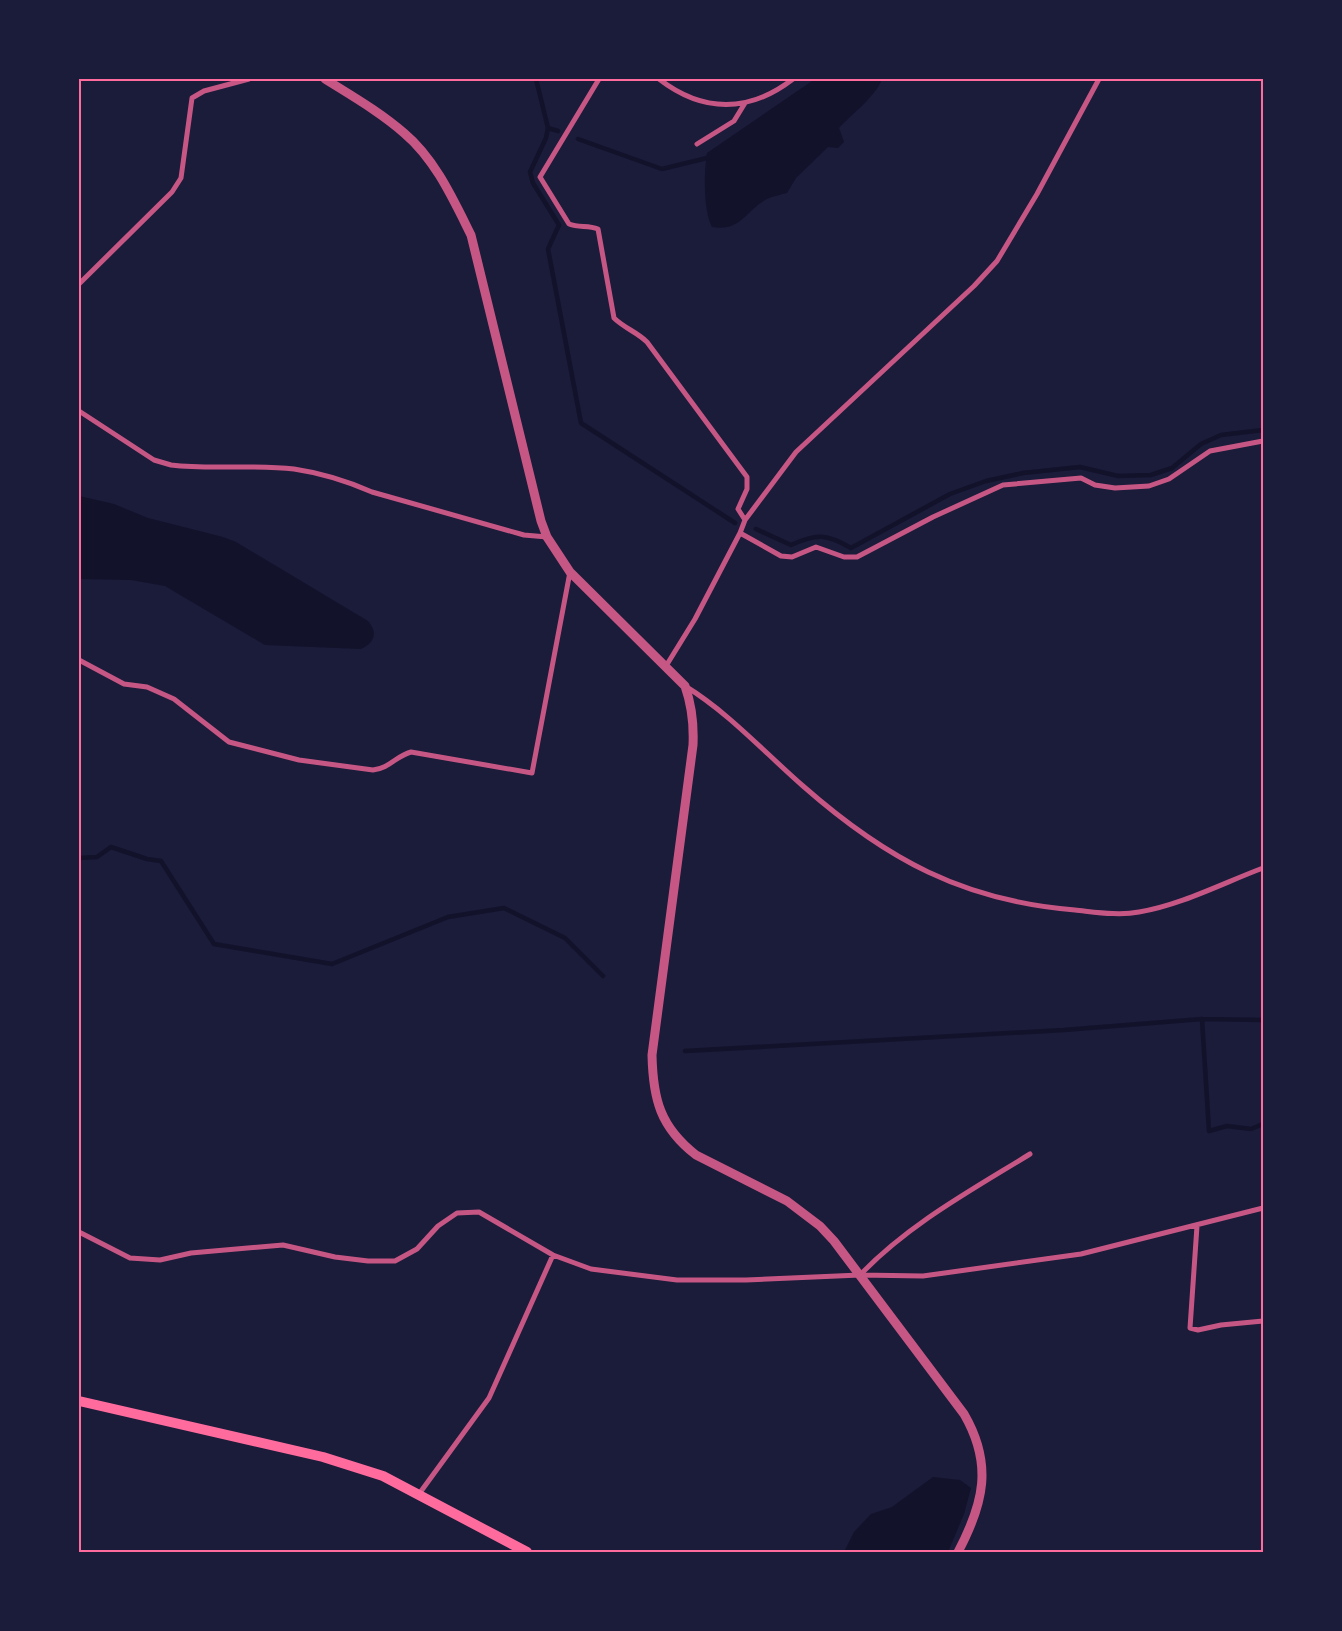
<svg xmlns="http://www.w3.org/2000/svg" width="1342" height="1631" viewBox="0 0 1342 1631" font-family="Signika,sans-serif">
<rect width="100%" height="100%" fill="#1b1b3a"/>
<path fill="#12122b" d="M 815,79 L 882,79 C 876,96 852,114 839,128 L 844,142 L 838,148 L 828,147 L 796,178 L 787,193 C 780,195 773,196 767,199 C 746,210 741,232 712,227 C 703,210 704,172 707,153 Z
M 79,496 L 114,504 L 148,518 L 223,537 L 236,542 L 368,621 C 378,633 375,642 361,649 L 265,645 L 165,586 L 131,580 L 79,579 Z
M 933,1477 L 960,1480 L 971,1488 L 964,1514 L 948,1552 L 849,1552 L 845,1550 L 854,1532 L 871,1514 L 892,1507 Z"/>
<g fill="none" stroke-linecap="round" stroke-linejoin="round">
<path stroke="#12122b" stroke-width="4.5" d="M 536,79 L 548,128 L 558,131
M 548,128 L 546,138 L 530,172 L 533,183 L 559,225 L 548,249 L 581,423 L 735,523
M 578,139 L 662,169 L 711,157
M 756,529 L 791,545 C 817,533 827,534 851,548 L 950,494 L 986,481 L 1023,473 L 1080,467 L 1118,476 L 1151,475 L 1172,468 L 1201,444 L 1221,435 L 1263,430
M 79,858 L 97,857 L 111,847 L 147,859 L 161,861 L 214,944 L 332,964 L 448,917 L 504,908 L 565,938 L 603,976
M 1202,1019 L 1263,1020
M 685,1051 L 1064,1030 L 1202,1019 L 1209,1131 L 1227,1126 L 1251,1129 L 1263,1124"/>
<path stroke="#c65784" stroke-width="5" d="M 599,79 L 540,177 L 569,224 C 579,228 588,225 598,229 L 614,318 C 624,328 637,332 647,342 L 747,477 L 747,489 L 738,509 L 745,520
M 659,79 C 703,113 749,113 793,79
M 697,144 L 734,121 L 745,103
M 79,284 L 172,192 L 181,178 L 192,98 L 204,91 L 249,79
M 79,411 L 154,460 L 171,465 C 212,470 254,464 294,469 C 321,473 347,481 372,492 L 524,535 L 547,537
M 740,533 L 781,556 L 792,557 L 816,547 L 844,557 L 857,557 L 933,517 L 1003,485 L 1081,478 L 1095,485 L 1115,488 L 1149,486 L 1169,479 L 1210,451 L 1263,441
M 79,660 L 124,684 L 147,687 L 174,699 L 229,742 L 299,760 L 373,770 C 390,768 396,756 411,752 L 532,773 L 570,572
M 666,666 L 695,619 L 740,533 L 745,520 L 796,452 L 974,286 L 997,261 L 1037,194 L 1099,79
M 685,686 C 729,713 764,752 803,786 C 886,859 963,901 1075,910 C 1095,912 1119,916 1139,912 C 1181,905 1223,883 1263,868
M 1197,1226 L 1190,1328 L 1198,1330 L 1221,1325 L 1263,1321
M 79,1232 L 130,1258 L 160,1260 L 191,1253 L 283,1245 L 335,1257 L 368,1261 L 395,1261 L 417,1249 L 438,1226 L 457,1213 L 479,1212 L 553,1255 L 591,1269 L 677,1280 L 746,1280 L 860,1275 L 923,1276 L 1081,1254 L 1263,1208
M 860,1275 C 909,1224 970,1191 1030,1154
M 419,1494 L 489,1398 L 553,1255"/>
<path stroke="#c65784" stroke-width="9" d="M 325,79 C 352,96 380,112 404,133 C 435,159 453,199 471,235 L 541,521 L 547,537 L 570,572 L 685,686 C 692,706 694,723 693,745 L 652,1055 C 653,1099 660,1127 696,1155 L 787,1201 L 820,1226 L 834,1241 L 964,1414 C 993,1464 984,1503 958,1552"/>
<path stroke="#ff6b9d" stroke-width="10" d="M 79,1401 L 323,1457 L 383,1476 L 527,1552"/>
</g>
<rect width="1342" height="1631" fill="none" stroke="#1b1b3a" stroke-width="160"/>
<rect x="80" y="80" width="1182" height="1471" fill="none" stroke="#ff6b9d" stroke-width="2"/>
</svg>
